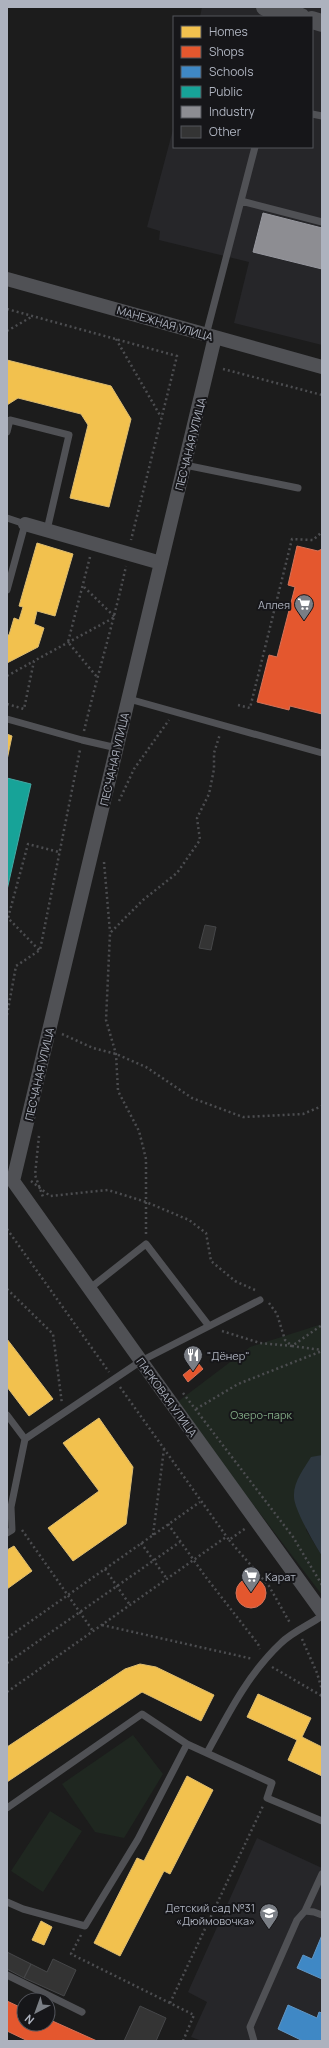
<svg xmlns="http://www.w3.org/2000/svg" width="329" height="2048" viewBox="0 0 329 2048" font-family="Manrope,sans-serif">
<rect width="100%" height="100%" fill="#1c1c1c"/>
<path fill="#262629" d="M 202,7 L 322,7 L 322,345 L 234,323 L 249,262 L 159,240 L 160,231 L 147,227 L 174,126 L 174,147 L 312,147 L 312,17 L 200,17 Z
M 257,1838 L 322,1868 L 322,2041 L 202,2041 L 191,2037 L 207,2002 L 188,1992 Z"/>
<path fill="#1f2720" d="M 322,1324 L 322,1455 L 311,1458 L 306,1530 L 322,1556 L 322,1595 L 176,1403 L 250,1347 Z
M 133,1735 L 163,1774 L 124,1838 L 95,1832 L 62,1784 Z
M 50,1811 L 82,1831 L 43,1892 L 11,1871 Z"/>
<path fill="#2d373f" d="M 322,1455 L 322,1556 C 315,1545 294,1509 294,1497 C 293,1482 304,1469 311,1457 Z"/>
<path fill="#f2c14e" stroke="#ddbc70" d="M 7,360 L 111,386 L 131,419 L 109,507 L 70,498 L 88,425 L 81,414 L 18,398 L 7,405 Z
M 37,543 L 73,554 L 55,616 L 37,611 L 34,624 L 44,628 L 38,647 L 7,663 L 7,635 L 9,635 L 14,618 L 19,620 L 23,607 L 19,606 Z
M 7,734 L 12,736 L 7,760 Z
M 7,1339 L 53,1399 L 29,1416 L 7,1387 Z
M 99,1418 L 133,1467 L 126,1524 L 73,1561 L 48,1528 L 99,1491 L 63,1443 Z
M 14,1546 L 32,1571 L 7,1589 L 7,1550 Z
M 140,1664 L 156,1667 L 214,1695 L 201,1721 L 142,1692 L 7,1782 L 7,1747 L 125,1669 Z
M 258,1694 L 311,1718 L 302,1737 L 322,1747 L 322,1776 L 288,1760 L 297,1740 L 247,1717 Z
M 187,1776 L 213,1790 L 170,1874 L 164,1871 L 120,1956 L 94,1943 L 137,1858 L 144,1861 Z
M 41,1921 L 52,1927 L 44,1945 L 32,1940 Z"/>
<path fill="#e4572e" stroke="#d47259" d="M 297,546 L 318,551 L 322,549 L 322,714 L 290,706 L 289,710 L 257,702 L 269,655 L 277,657 L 295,587 L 288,585 Z
M 198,1363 L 203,1369 L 188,1382 L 183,1375 Z
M236 1593a15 15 0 1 1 30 0a15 15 0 1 1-30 0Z
M 7,2001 L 24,2009 L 24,2024 L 48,2024 L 48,2019 L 97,2041 L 28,2041 L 7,2031 Z"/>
<path fill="#3f88c5" stroke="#6095c3" d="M 322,1935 L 322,1979 L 297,1968 L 303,1955 L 312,1959 Z
M 288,2005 L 317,2018 L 319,2012 L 322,2013 L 322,2041 L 303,2041 L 278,2029 Z"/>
<path fill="#17a398" stroke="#44a8a3" d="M 7,778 L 31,784 L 7,890 Z"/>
<path fill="#8d8d92" stroke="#97989f" d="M 263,213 L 322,228 L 322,269 L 253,252 Z"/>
<path fill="#343434" stroke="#454648" d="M 205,925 L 216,927 L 211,950 L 199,948 Z
M 7,1952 L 31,1964 L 24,1978 L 7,1969 Z
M 53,1959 L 76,1970 L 64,1996 L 24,1978 L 31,1964 L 47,1972 Z
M 140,2006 L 166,2018 L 156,2041 L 124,2041 Z"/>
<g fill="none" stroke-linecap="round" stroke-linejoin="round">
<path stroke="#4c4d50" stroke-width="2.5" stroke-dasharray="2 3" stroke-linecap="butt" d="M 7,309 L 177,356 L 131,540
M 7,331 L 33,316
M 116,339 L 161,417
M 223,369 L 322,395
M 90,557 L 68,642 L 97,677
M 7,676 L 34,661
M 7,704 L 24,709 L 34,661 L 115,617 L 83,586
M 238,705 L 250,708 L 292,539 L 313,540 L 322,532
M 84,731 C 97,676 114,621 126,566
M 119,801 L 134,769 L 169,720
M 104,862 L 110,932
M 39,950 L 8,918 L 28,844 L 59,852
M 7,1015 L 16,966 L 40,950 L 80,750
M 62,1034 L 93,1048 L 116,1054 L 146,1067 L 192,1098 L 243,1117 L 303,1114 L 322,1106
M 39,1136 L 35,1175 L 43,1197
M 31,1181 L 50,1196 L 108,1190 L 146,1202 L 189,1220 L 206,1233 L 211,1261 L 235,1281 L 255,1290
M 7,1229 L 109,1372
M 146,1234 L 146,1159 L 139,1131 L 118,1091 L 116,1054 L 106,1020 L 110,933 L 143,900 L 177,873 L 200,840 L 197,818 L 209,794 L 214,769 L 214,753 L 220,734
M 7,1289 L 53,1334 L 62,1404
M 269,1303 L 277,1314 L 285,1340 L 292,1346 L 322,1350
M 222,1331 L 260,1343 L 292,1346 L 322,1325
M 120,1387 L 229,1540 L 246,1528
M 183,1393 L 293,1537 L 322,1585
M 196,1409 L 238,1384 L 322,1351
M 168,1524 L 205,1576 L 258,1644 L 260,1649
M 22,1530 L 93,1631
M 153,1535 L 164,1449
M 229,1540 L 269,1586 L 290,1623
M 141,1543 L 167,1579
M 105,1569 L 130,1605
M 102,1625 L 253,1659
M 7,1638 L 200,1502
M 302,1639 L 317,1673 L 322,1690
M 7,1663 L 180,1542
M 272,1667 L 322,1696
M 7,1692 L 226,1537
M 81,1935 L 71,1954 L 194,2015 L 183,2041
M 170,2003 L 263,1806"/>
<path stroke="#505155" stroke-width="7" d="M 312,114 L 322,116
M 241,201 L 322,222
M 206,335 L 255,147
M 7,432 L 10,420 L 69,435 L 47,530
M 185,465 L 298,488
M 7,518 L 25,524 L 7,590
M 129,699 L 322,753
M 7,719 L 82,740 L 117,748
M 89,1289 L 146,1244 L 209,1326
M 7,1415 L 25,1439
M 7,1533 L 12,1530 L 11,1507 L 25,1439 L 141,1361 L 260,1300
M 207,1753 C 228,1714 248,1674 281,1643 C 292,1632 309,1625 322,1616
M 7,1808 L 142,1714 L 187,1744 L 272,1783 L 267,1798 L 322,1821
M 7,1902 L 23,1909 L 85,1926 L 138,1839 L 187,1744
M 305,1911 L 322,1874
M 7,1975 L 82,2012
M 254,2041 L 250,2027 L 297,1920 L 305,1911 L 314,1912 L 322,1915"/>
<path stroke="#505155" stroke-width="14" d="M 7,279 L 322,367
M 25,524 L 161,563
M 13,1181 L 215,337
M 13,1181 L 141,1361 L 322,1612"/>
<path stroke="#505155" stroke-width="18" d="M 265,7 L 301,17
M 312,20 L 322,23"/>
</g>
<defs>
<symbol id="supermarket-pin" viewBox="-11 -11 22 30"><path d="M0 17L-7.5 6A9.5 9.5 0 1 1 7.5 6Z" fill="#7a7e85" stroke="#161619"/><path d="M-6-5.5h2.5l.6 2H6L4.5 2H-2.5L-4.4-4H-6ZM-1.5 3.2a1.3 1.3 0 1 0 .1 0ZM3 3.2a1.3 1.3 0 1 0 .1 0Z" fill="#fff"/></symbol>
<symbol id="restaurant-pin" viewBox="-11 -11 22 30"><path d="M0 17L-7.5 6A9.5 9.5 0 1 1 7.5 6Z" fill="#7a7e85" stroke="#161619"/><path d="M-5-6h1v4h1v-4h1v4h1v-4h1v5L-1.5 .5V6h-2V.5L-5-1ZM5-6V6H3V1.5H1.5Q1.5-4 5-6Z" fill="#fff"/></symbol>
<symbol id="school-pin" viewBox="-11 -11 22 30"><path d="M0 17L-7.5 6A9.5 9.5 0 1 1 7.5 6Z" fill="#7a7e85" stroke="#161619"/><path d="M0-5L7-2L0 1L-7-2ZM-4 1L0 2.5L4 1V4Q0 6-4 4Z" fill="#fff"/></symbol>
</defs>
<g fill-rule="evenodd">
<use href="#supermarket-pin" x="293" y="593" width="22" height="30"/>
<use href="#restaurant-pin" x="182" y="1344" width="22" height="30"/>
<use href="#supermarket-pin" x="240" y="1565" width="22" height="30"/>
<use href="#school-pin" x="258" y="1902" width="22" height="30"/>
</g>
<g text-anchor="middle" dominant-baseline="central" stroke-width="4" stroke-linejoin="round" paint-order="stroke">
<g font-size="11" fill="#adb2be" stroke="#161619">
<text transform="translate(165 323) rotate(16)">МАНЕЖНАЯ УЛИЦА</text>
<text transform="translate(190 444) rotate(-76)">ПЕСЧАНАЯ УЛИЦА</text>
<text transform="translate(114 759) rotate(-77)">ПЕСЧАНАЯ УЛИЦА</text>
<text transform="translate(39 1074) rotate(-77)">ПЕСЧАНАЯ УЛИЦА</text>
<text transform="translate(167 1397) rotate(54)">ПАРКОВАЯ УЛИЦА</text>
</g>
<g font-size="11" fill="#adb2be" stroke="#161619" text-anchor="end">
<text x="290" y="604">Аллея</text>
<text x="207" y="1355" text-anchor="start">"Дёнер"</text>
<text x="265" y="1576" text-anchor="start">Карат</text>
<text x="255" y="1907">Детский сад №31<tspan x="255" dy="13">«Дюймовочка»</tspan></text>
</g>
<g font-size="11" fill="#82aa85" stroke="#161619">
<text x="261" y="1414">Озеро-парк</text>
</g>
</g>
<rect width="329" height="2048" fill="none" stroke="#adb2be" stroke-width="16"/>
<rect x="173" y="16" width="140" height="132" fill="#161619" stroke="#52545b"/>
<rect x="181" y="26" width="20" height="12" fill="#f2c14e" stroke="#52545b"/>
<text x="209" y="36" font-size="12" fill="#adb2be">Homes</text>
<rect x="181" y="46" width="20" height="12" fill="#e4572e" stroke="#52545b"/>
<text x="209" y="56" font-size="12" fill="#adb2be">Shops</text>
<rect x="181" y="66" width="20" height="12" fill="#3f88c5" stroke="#52545b"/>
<text x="209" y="76" font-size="12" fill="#adb2be">Schools</text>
<rect x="181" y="86" width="20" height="12" fill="#17a398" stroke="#52545b"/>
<text x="209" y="96" font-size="12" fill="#adb2be">Public</text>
<rect x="181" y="106" width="20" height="12" fill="#8d8d92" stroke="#52545b"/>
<text x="209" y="116" font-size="12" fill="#adb2be">Industry</text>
<rect x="181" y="126" width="20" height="12" fill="#343434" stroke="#52545b"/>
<text x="209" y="136" font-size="12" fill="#adb2be">Other</text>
<g transform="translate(36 2012) rotate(221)"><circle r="19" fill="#161619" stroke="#52545b"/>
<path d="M0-3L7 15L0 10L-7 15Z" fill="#7a7e85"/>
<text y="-6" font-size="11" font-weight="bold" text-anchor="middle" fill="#adb2be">N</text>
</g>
</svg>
